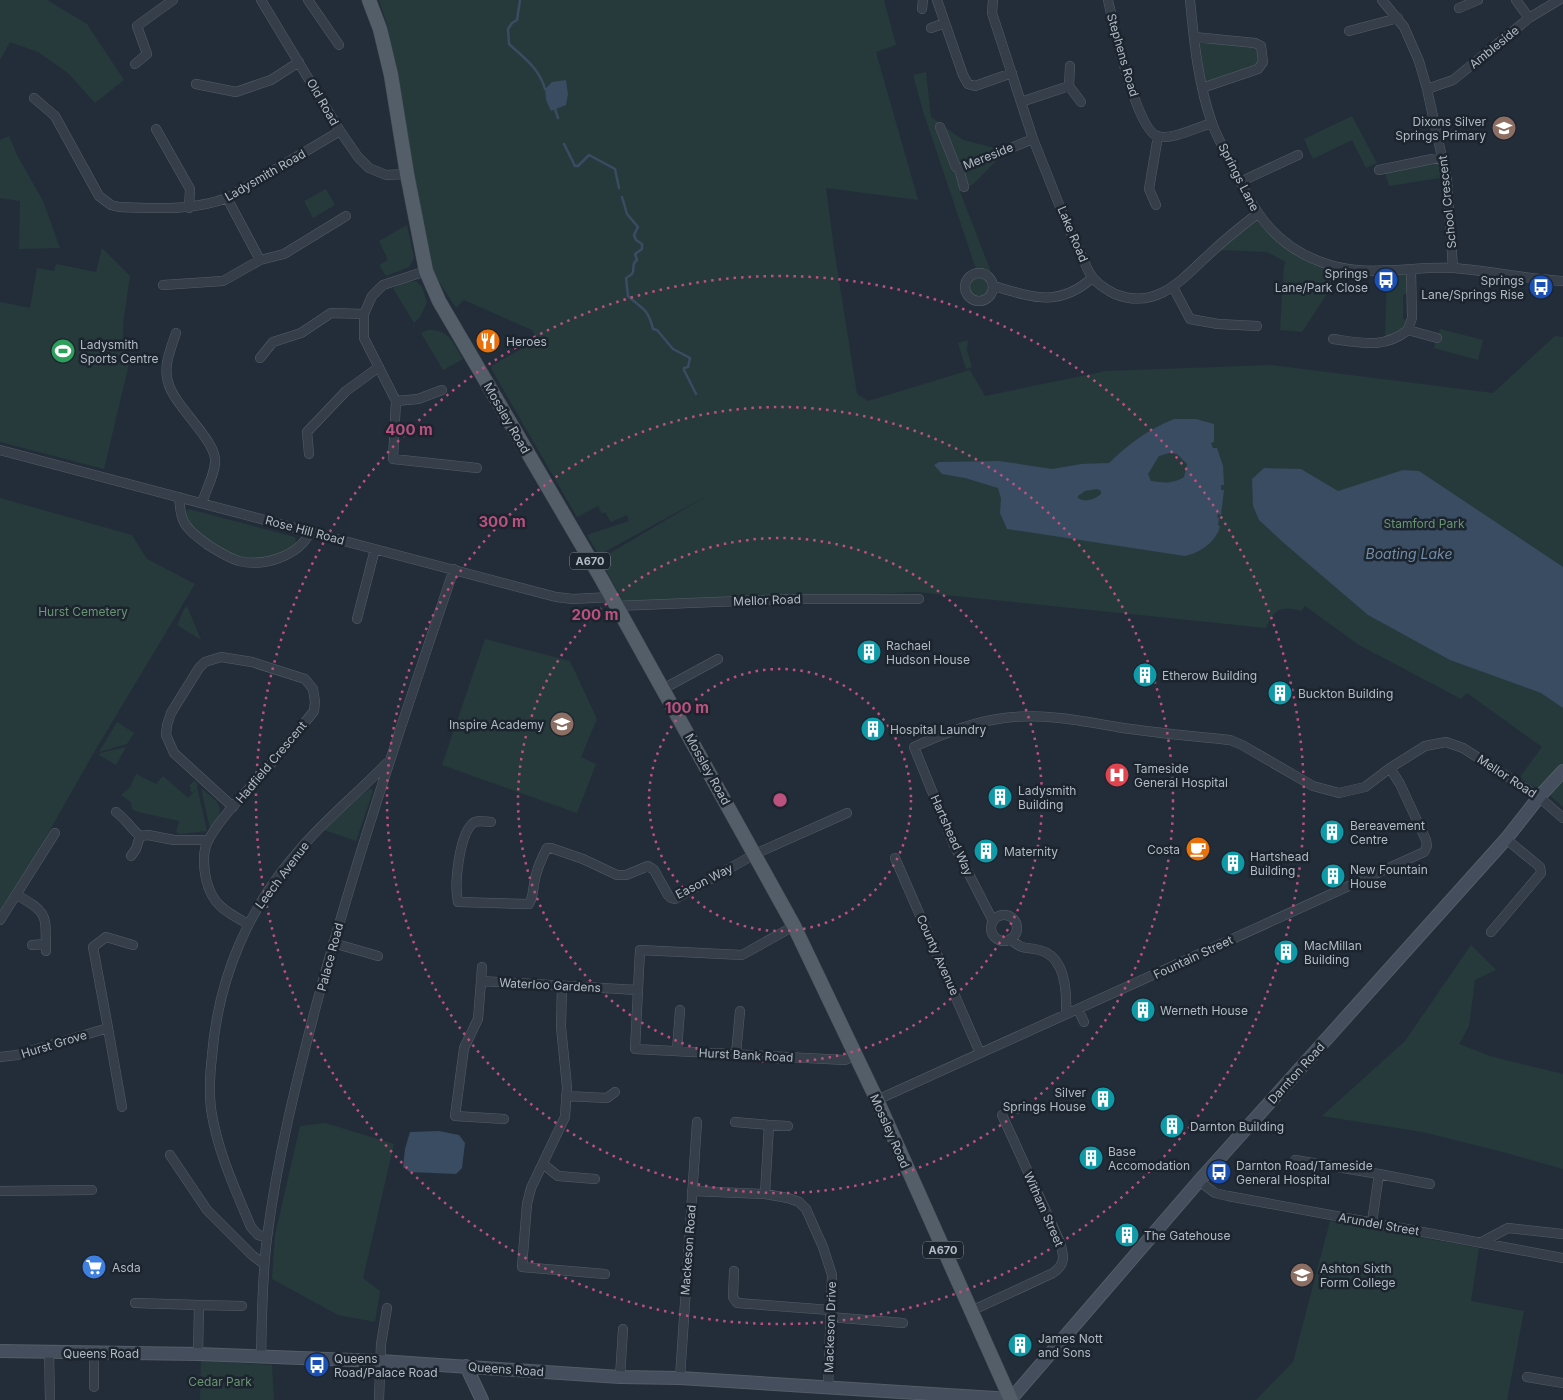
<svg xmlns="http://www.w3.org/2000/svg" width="1563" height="1400" viewBox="0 0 1563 1400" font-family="Inter,sans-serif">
<rect width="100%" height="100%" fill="#232d39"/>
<path fill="#263a3b" d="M 0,0 L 47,0 L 87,24 L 124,80 L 95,103 L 69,74 L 38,52 L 10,42 L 0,60 Z
M 379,0 L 884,0 L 896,45 L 876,52 L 918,200 L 826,188 L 834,249 L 857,394 L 868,401 L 970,370 L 985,396 L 1106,371 L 1271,365 L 1493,393 L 1555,336 L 1563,337 L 1563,807 L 1546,792 L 1529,784 L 1520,777 L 1542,747 L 1467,693 L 1461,699 L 1359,645 L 1305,606 L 1301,611 C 1281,605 1274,609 1266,628 L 917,592 L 625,605 L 600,559 L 710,494 L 599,555 L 587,535 L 629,521 L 627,515 L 611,522 L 605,512 L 602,514 L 598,506 L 577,517 L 492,370 L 491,366 L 537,340 L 532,330 L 464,300 L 456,308 L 434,274 L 408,148 L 388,28 Z
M 1194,37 L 1255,43 L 1263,62 L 1202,88 Z
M 926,72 L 931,117 L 963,140 L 995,148 L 1001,156 L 972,185 L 964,187 L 960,192 L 990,269 C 990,277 996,284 992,292 C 987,307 969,301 965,289 C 965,279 969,275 977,272 L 923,111 L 913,75 Z
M 1352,116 L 1377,163 L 1366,168 L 1352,140 L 1313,159 L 1304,139 Z
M 9,136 L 17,155 L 43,201 L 60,248 L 19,249 L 20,201 L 0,198 L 0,140 Z
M 1442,157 L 1447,180 L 1440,178 L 1389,186 L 1384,169 Z
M 326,189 L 335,205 L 313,218 L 304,201 Z
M 1257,214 L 1288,246 L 1344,268 L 1302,332 L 1280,330 L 1284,266 L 1286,262 L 1267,252 L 1220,250 Z
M 407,225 L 414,258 L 409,267 L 386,276 L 379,265 L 388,260 L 379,241 Z
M 102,248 L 130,276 L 123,324 L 123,338 L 129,364 L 104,469 L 0,442 L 0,302 L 30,308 L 37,268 L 54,271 L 56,264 L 96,272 Z
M 1387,270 L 1411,270 L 1412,291 L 1403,295 L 1403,319 L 1411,321 L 1408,330 L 1385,342 Z
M 416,281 L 422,287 L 427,302 L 420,317 L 414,323 L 393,288 L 405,282 Z
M 1440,329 L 1483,340 L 1478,360 L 1434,348 Z
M 428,330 C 449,329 453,343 463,359 L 443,370 L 421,333 Z
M 968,340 L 967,350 L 972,367 L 966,369 L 958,343 Z
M 0,498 L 132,535 L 147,559 L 195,584 L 93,754 L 0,918 Z
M 189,509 L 295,537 L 296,543 C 287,556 261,561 245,558 C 230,556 195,534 187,520 C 187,519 186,514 186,512 Z
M 187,606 L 201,640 L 177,625 L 184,609 Z
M 485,639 L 570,661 L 597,719 L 581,757 L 596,764 L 577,813 L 442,765 Z
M 117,722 L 134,733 L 127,744 L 99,752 Z
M 126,747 L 116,765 L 99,755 L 100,753 Z
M 136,774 L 156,784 L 163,776 L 188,798 L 197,789 L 192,793 L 190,790 L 191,788 L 189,786 L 194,781 L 198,784 L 197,787 L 207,831 L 180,834 L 176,832 L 179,821 L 138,812 L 132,809 L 131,802 L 121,795 L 130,787 Z
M 201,788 C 218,802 229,808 210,828 Z
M 370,788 L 373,791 L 356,841 L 324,830 L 341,813 Z
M 1471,945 L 1496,970 L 1475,980 L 1469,1026 L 1459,1044 L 1490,1056 L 1563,1074 L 1563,1169 L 1499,1151 L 1422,1132 L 1322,1116 L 1405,1041 Z
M 325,1123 L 394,1144 L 363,1278 L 380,1291 L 375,1322 L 338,1315 L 272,1279 L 275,1235 L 300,1126 Z
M 1330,1221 L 1479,1248 L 1471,1301 L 1524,1311 L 1507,1400 L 1256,1400 L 1293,1362 Z
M 201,1361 L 272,1365 L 274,1400 L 200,1400 Z"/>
<path fill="#394c62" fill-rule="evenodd" d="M 566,80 L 568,94 L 566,105 L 551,111 L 546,100 L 545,89 L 552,82 Z
M 1174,419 L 1196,419 L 1214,424 L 1214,442 L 1211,443 L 1213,448 L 1217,448 L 1223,466 L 1224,485 L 1221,485 L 1221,490 L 1224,490 L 1221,515 L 1218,514 L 1217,517 L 1219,518 L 1218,525 L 1220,526 C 1217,541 1200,553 1185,556 L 1007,529 L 1000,513 L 1001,499 L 998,488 L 965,478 L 942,474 L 934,465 L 939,462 L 999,461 L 1052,469 L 1081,464 L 1109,463 C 1130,443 1147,430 1174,419 ZM 1169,453 L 1177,454 L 1187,464 L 1184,477 C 1173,484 1164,483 1151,481 L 1148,474 L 1159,456 ZM 1098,489 L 1101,491 L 1101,494 C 1095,499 1085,503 1078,498 L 1078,496 L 1085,491 Z
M 1264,468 L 1301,469 L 1338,491 L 1403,470 L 1419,471 L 1563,567 L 1563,708 L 1541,693 L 1450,660 L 1368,615 L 1285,544 L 1259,520 L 1253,506 L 1252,479 Z
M 439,1131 L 459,1135 L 465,1143 L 462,1168 L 456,1174 L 410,1172 L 403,1167 L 405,1149 L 410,1132 Z"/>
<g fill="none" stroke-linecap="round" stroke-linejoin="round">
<path stroke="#394c62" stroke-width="2.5" d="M 520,0 L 517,20 L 512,23 L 508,29 L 509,44 C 524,58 539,68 545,89
M 555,109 L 558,118
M 564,144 L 575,166 L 578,166 L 589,155 L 615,169 L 619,188
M 622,197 L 627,214 L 638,227 L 634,235 L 636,240 L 642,244 L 642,249 L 635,254 L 637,260 L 634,263 C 632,273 636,272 626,278 L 628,296 C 642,309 648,308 653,329 L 657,330 L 673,349 L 690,358 L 688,367 L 684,368 L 684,370 L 696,394"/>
<defs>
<path id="street" d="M 261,0 L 340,131 L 358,157 L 369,168 L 386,175 L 407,174
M 308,0 L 339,45
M 937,0 L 963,75 L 968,84 L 975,86 L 1012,73
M 993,0 L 992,13 L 1033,139 L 1068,227 L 1089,272 C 1094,282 1105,289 1115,294 C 1160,312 1186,274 1216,248 C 1229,236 1243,225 1257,214
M 1108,0 C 1113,23 1136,128 1157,136 C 1170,141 1198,127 1212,123
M 1190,0 C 1194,41 1198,84 1212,123 C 1217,138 1226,152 1233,167 C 1255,215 1277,249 1330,265 C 1370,277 1413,266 1454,268 C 1491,271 1526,279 1563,281
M 1382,0 L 1404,27 L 1419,61 L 1427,89 L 1447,180 L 1453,268
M 1516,0 L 1529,18
M 1459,8 L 1478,0
M 922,9 L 923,0
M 931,28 L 945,23
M 1349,31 L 1398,18
M 1194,37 L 1255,43 L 1261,46 L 1263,62 L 1258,69 L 1202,88
M 135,64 L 147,54 L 137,26 L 173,0
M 1070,66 L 1069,86 L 1081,102
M 196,84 L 236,92 L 271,80 L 299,62
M 1427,89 L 1453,80 L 1529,18 L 1559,0
M 34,98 L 55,116 L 99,196 L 111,205 L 119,207 C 156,208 192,211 227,198 L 340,131
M 1021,102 L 1069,86
M 940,127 L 956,167 L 959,169 L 1033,139
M 156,129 L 190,189 L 189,208
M 959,169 L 964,187
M 1379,170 L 1442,157
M 1240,182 L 1298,155
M 227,198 L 260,260 L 284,254 L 346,216
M 1156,205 L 1149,189 L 1158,136
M 1411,270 L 1412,318 L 1408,330 L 1437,338
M965 287a14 14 0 1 1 28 0a14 14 0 1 1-28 0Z
M 163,285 L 223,281 L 260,260
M 994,286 C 1031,297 1059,308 1092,278
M 1173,287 L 1190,319 L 1218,324 L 1257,326
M 364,314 L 364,338 L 396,401 L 418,399 L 442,390
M 176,333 C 171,348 163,366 168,382 C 174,407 218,441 215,463 C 214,476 206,490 202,503
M 1333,339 C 1362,343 1384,349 1408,330
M 260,358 L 273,342 L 301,333 L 331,313 L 364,314 L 372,296 L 383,285 L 426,271
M 396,401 L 393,459 L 477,468
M 0,450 L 556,597 L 573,599 L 611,597
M 309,454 L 307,432 L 346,391 L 379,367
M 179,497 C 180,505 180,513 183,520 C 188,531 199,538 208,545 C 218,551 228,558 239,561 C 264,567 299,556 310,532
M 616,606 L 788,599 L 919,599
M 357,619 L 375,549
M 663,689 L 718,659
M 233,807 L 174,753 L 166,735 L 167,725 L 171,713 L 199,668 L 205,662 L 221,657 L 252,662 L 305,679 L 313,689 L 315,702 L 314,711 C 297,732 281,753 263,773 C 248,790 210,828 205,849 C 203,859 204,869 206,879 C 212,905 226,912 248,924
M 116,812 C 126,819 130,828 140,836 L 148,835 L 174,840 L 208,840
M 491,822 C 485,822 477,819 472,824 C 459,837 454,885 458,902 L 529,904 C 533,897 533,891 534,884 C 536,872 541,859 547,848 L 551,848 L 583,859 L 617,875 L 626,875 L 648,866 L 654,870 L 668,895 L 671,898 L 675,899 L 755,854 L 847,813
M 131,856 L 136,849 L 140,836
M 895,858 L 980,1053
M 17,895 C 50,914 45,915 46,951
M991 928a13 13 0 1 1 26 0a13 13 0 1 1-26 0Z
M 0,920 L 55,833
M 993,921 L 954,845 L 914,747 C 942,734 972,722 1004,718 C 1042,713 1079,720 1117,727 C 1154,733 1192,736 1230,740 L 1242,745 L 1313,786 L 1339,793 L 1365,787 L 1390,768 L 1425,746 L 1446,742 L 1463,748 L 1539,797 L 1563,818
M 794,926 L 742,955 L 640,950 L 635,1049 L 845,1060 L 856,1055
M 1491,932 L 1541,873 L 1540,867 L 1506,839
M 1010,939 C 1025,951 1022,946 1039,950 C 1066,956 1067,992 1066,1014
M 333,943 L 378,956
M 32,945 L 46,944
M 481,981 L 482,967
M 562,986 L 561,1027 L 567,1087 L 565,1117 L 531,1188 L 527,1204 L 522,1267 L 605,1274
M 1078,1009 L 1084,1022
M 108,1028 L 93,947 L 106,937 L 133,945
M 677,1050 L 680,1010
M 736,1054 L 740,1011
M 0,1057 L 17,1055 L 108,1028 L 122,1107
M 566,1096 L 607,1098 L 615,1092
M 877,1100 L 1424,852 L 1427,846 L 1426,840 L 1400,784 L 1390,768
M 504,1119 L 455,1116 L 464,1048 L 478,1019 L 481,981 L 637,990
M 735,1122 L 769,1125 L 765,1194
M 769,1125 L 788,1126
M 170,1155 L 207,1210 L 252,1255 L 264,1264
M 1295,1160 L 1379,1174 L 1372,1222
M 543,1164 L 558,1176 L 595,1179
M 1379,1174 L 1430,1184
M 1199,1181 L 1215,1193 L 1228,1196 L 1563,1258
M 0,1191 L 92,1190
M 692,1191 L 765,1194 L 788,1198 L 799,1202 L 806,1209 L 823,1247 L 832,1275 L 828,1388
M 267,1237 L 258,1235 L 251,1227 C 235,1189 217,1150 211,1109 C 209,1092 210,1073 212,1056 C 218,978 249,906 301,848 C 328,817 359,792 387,763
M 1480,1243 L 1508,1228 L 1563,1234
M 734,1271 L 733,1297 L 737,1303 L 830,1310
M 135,1303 L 199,1305
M 971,1311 L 1053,1273 C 1066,1264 1064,1256 1060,1242 L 1002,1115
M 830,1317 L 903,1323
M 49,1352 L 50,1400
M 198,1354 L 199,1305 L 242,1306
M 261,1357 C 262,1317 262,1277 267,1238 C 277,1159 296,1083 316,1006 C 356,858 405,714 454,569
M 620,1377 L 623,1329
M 1527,1377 L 1563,1383
M 680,1378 L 697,1122
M 94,1387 L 94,1352
M 379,1400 L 381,1344 L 387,1308"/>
<path id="secondary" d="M 0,1351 L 198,1354 L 380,1361 L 620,1377 L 680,1378 L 1011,1399 L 1199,1181 L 1506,839 L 1539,797 L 1563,771
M 466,1366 L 482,1400"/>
<path id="primary" d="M 369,0 L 380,29 L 391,75 L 407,174 L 426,271 L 439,301 L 601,578 L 794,926 L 877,1100 L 1011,1400"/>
</defs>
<use href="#street" stroke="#545d67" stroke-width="10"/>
<use href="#secondary" stroke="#545d67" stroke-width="14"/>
<use href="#primary" stroke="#404852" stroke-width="15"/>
<use href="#street" stroke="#363f49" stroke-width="9"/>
<use href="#secondary" stroke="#444e5c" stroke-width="12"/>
<use href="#primary" stroke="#545e69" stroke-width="14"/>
</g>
<g fill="none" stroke="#bc5180" stroke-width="2.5" stroke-dasharray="2.5 5">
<circle cx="780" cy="800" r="131"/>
<circle cx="780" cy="800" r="262"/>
<circle cx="780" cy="800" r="393"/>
<circle cx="780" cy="800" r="524"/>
</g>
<defs>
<symbol id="school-disc" viewBox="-11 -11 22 22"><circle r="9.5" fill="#8d6e63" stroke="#1c242e"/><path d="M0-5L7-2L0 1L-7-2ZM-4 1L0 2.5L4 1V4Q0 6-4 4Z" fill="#fff"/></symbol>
<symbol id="bus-disc" viewBox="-11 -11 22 22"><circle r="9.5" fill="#1a4fb4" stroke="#1c242e"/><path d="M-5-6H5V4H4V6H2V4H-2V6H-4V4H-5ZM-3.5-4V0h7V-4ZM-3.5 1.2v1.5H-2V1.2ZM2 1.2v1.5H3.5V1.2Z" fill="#fff"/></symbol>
<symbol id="restaurant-disc" viewBox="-11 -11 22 22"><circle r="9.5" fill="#e8710a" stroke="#1c242e"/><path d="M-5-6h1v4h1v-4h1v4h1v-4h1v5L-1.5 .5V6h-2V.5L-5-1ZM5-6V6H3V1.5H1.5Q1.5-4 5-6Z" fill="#fff"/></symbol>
<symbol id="stadium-disc" viewBox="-11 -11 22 22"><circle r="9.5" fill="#2e9e5b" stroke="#1c242e"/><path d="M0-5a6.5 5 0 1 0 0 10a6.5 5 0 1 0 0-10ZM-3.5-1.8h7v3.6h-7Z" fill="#fff"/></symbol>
<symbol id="building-disc" viewBox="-11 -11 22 22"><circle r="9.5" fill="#0f9aa8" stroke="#1c242e"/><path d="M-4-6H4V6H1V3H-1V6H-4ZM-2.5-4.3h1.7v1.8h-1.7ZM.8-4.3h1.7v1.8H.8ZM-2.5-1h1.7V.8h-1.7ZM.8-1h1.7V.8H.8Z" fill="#fff"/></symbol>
<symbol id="hospital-disc" viewBox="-11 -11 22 22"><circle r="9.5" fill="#e0444e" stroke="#1c242e"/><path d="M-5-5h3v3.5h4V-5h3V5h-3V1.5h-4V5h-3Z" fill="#fff"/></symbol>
<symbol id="cafe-disc" viewBox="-11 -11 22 22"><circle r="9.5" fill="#e8710a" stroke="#1c242e"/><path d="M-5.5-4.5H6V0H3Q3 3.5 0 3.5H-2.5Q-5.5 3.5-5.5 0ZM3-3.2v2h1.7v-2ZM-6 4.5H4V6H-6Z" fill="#fff"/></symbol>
<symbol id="supermarket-disc" viewBox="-11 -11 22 22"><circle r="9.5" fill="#3f7fe0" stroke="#1c242e"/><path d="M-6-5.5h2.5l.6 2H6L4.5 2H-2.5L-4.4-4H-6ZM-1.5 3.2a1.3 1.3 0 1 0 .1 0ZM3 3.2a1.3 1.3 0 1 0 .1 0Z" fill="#fff"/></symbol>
<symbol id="university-disc" viewBox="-11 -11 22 22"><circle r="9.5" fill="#8d6e63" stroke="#1c242e"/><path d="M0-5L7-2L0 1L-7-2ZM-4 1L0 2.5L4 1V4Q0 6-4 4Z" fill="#fff"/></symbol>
</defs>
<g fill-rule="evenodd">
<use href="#school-disc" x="1490" y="114" width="28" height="28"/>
<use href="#bus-disc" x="1372" y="266" width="28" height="28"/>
<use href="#bus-disc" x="1527" y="273" width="28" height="28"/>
<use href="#restaurant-disc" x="474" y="327" width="28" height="28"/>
<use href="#stadium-disc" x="49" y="337" width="28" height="28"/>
<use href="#building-disc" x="855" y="638" width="28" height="28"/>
<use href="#building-disc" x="1131" y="661" width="28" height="28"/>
<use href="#building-disc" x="1266" y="679" width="28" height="28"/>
<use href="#school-disc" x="548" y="710" width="28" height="28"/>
<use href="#building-disc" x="859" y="715" width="28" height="28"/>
<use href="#hospital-disc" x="1103" y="761" width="28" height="28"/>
<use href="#building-disc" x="986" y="783" width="28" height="28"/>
<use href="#building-disc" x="1318" y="818" width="28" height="28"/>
<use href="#cafe-disc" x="1184" y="835" width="28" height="28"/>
<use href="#building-disc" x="972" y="837" width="28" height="28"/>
<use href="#building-disc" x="1219" y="849" width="28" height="28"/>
<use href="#building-disc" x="1319" y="862" width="28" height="28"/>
<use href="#building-disc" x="1272" y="938" width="28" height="28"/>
<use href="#building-disc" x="1129" y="996" width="28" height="28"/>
<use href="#building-disc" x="1089" y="1085" width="28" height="28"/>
<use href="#building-disc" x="1158" y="1112" width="28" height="28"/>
<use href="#building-disc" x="1077" y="1144" width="28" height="28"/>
<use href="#bus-disc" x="1205" y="1158" width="28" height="28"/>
<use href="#building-disc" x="1113" y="1221" width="28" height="28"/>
<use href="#supermarket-disc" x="80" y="1253" width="28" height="28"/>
<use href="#university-disc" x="1288" y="1261" width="28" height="28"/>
<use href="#building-disc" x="1006" y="1331" width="28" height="28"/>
<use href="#bus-disc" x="303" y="1351" width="28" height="28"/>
</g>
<g text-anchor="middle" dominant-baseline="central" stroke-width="5" stroke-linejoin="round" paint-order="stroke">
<g fill="#1c242e" stroke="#848d98" stroke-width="1">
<rect x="570" y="552.5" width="40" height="17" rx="4"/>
<rect x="923" y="1241.5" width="40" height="17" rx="4"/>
</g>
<g font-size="11" font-weight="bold" fill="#b1bac5">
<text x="590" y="561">A670</text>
<text x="943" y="1250">A670</text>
</g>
<g font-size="12" fill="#b1bac5" stroke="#1c242e">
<text transform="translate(1494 47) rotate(-39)">Ambleside</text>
<text transform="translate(1123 55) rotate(74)">Stephens Road</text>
<text transform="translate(323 102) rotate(60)">Old Road</text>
<text transform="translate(988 156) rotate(-22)">Mereside</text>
<text transform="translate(265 175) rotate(-30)">Ladysmith Road</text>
<text transform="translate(1239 177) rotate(63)">Springs Lane</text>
<text transform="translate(1447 202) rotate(-96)">School Crescent</text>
<text transform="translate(1073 234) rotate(67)">Lake Road</text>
<text transform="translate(507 418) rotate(60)">Mossley Road</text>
<text transform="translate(305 530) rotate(15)">Rose Hill Road</text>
<text transform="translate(767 600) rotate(-2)">Mellor Road</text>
<text transform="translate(271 762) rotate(-50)">Hadfield Crescent</text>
<text transform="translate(708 769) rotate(61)">Mossley Road</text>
<text transform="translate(1507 776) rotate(33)">Mellor Road</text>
<text transform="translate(952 835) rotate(66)">Hartshead Way</text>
<text transform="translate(282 875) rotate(-53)">Leech Avenue</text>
<text transform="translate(704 881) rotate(-27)">Eason Way</text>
<text transform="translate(938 955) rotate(66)">County Avenue</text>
<text transform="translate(330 957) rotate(-75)">Palace Road</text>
<text transform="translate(1193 957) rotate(-25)">Fountain Street</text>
<text transform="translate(550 985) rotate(3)">Waterloo Gardens</text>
<text transform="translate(54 1044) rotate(-17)">Hurst Grove</text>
<text transform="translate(746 1055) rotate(3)">Hurst Bank Road</text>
<text transform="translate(1296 1073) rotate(-48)">Darnton Road</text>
<text transform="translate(890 1131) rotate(66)">Mossley Road</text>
<text transform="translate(1044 1209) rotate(66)">Witham Street</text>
<text transform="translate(1379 1224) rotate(10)">Arundel Street</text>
<text transform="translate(688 1250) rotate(-86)">Mackeson Road</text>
<text transform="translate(830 1327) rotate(-88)">Mackeson Drive</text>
<text x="101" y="1353">Queens Road</text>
<text transform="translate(506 1369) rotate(4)">Queens Road</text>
</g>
<g font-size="12" fill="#b1bac5" stroke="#1c242e" text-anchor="start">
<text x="1486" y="121" text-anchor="end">Dixons Silver<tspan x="1486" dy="14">Springs Primary</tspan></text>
<text x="1368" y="273" text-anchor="end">Springs<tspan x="1368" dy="14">Lane/Park Close</tspan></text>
<text x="1524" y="280" text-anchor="end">Springs<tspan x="1524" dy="14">Lane/Springs Rise</tspan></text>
<text x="506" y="341">Heroes</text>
<text x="80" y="344">Ladysmith<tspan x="80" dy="14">Sports Centre</tspan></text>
<text x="886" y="645">Rachael<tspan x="886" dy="14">Hudson House</tspan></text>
<text x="1162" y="675">Etherow Building</text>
<text x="1298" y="693">Buckton Building</text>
<text x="544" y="724" text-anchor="end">Inspire Academy</text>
<text x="890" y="729">Hospital Laundry</text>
<text x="1134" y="768">Tameside<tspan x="1134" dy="14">General Hospital</tspan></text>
<text x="1018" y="790">Ladysmith<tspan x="1018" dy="14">Building</tspan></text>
<text x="1350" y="825">Bereavement<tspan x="1350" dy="14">Centre</tspan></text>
<text x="1180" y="849" text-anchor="end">Costa</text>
<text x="1004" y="851">Maternity</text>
<text x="1250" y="856">Hartshead<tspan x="1250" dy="14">Building</tspan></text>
<text x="1350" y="869">New Fountain<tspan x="1350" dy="14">House</tspan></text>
<text x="1304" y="945">MacMillan<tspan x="1304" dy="14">Building</tspan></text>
<text x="1160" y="1010">Werneth House</text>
<text x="1086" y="1092" text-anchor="end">Silver<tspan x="1086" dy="14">Springs House</tspan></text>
<text x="1190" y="1126">Darnton Building</text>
<text x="1108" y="1151">Base<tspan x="1108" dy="14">Accomodation</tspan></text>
<text x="1236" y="1165">Darnton Road/Tameside<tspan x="1236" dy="14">General Hospital</tspan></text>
<text x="1144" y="1235">The Gatehouse</text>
<text x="112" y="1267">Asda</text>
<text x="1320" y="1268">Ashton Sixth<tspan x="1320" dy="14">Form College</tspan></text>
<text x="1038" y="1338">James Nott<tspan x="1038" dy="14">and Sons</tspan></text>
<text x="334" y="1358">Queens<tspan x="334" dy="14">Road/Palace Road</tspan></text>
</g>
<g font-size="12" fill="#699572" stroke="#1c242e">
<text x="1424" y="523">Stamford Park</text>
<text x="83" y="611">Hurst Cemetery</text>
<text x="220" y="1381">Cedar Park</text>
</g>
<g font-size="14" font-style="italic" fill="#738ca8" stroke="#1c242e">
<text x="1409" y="553">Boating Lake</text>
</g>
</g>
<circle cx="780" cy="800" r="8" fill="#bc5180" stroke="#1c242e" stroke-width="2.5"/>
<g font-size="15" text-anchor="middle" font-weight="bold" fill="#bc5180" stroke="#1c242e" stroke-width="5" stroke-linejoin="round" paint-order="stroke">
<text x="409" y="435">400 m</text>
<text x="502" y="527">300 m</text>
<text x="595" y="620">200 m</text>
<text x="687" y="713">100 m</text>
</g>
</svg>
